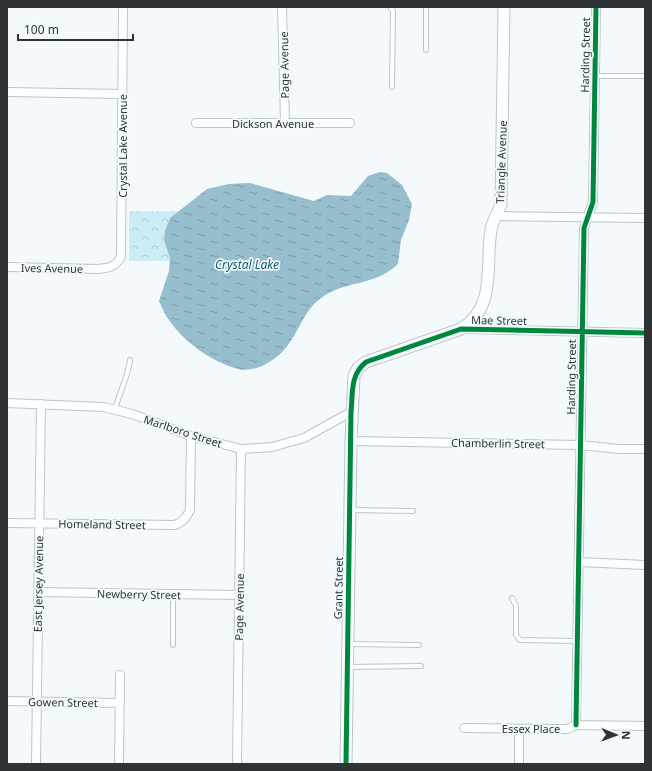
<svg xmlns="http://www.w3.org/2000/svg" width="652" height="771" viewBox="0 0 652 771" font-family="'Noto Sans',sans-serif">
<defs>
<pattern id="park-crowns" width="20" height="18" patternUnits="userSpaceOnUse"><rect width="20" height="18" fill="#ccecf6"/><path d="M2 6a3 3 0 1 1 6 0M12 15a3 3 0 1 1 6 0" fill="none" stroke="#b0cbd4"/></pattern>
<pattern id="water-ripples" width="26" height="14" patternUnits="userSpaceOnUse"><rect width="26" height="14" fill="#96becd"/><path d="M2 4q2-2 4 0t4 0M15 11q2-2 4 0t4 0" fill="none" stroke="#7b9ba7"/></pattern>
</defs>
<rect width="100%" height="100%" fill="#f4fafc"/>
<path fill="url(#park-crowns)" d="M 129,211 L 216,212 L 190,261 L 129,261 Z"/>
<path fill="url(#water-ripples)" d="M 380,172 L 387,173 L 402,185 L 412,204 L 409,220 L 401,240 L 398,264 C 374,287 345,280 321,298 C 303,311 298,335 284,350 C 273,362 254,373 238,369 C 212,362 184,342 169,320 C 165,315 162,308 159,301 L 169,271 L 170,258 L 164,240 L 165,231 L 170,218 L 207,189 L 229,184 L 250,183 L 314,201 L 327,195 L 351,196 L 368,176 Z"/>
<g fill="none" stroke-linecap="round" stroke-linejoin="round">
<defs>
<path id="lane" d="M 390,7 L 393,11 L 392,87
M 426,50 L 426,7
M 595,76 L 645,76
M 115,410 C 119,393 128,378 130,360
M 350,510 L 413,511
M 512,598 L 516,606 L 516,635 L 520,640 L 577,641
M 348,644 L 419,645
M 173,645 L 173,594
M 348,667 L 421,666"/>
<path id="street" d="M 282,7 L 285,123
M 7,92 L 122,94
M 196,123 L 350,123
M 497,216 L 645,218
M 7,267 L 98,269 C 109,268 115,267 121,257 L 123,7
M 461,329 L 645,333
M 7,403 L 103,407 L 132,414 L 191,436 L 241,449 L 272,447 L 304,438 L 351,412
M 351,441 L 580,445 L 619,449 L 645,449
M 7,523 L 175,525 C 183,522 186,518 190,510 L 191,436
M 579,562 L 645,565
M 38,592 L 239,595
M 7,701 L 120,703
M 576,725 L 584,228 L 593,202 L 596,7
M 464,728 L 558,729 L 567,729 L 576,725 L 645,726
M 36,764 L 41,404
M 119,764 L 120,675
M 237,764 L 241,449
M 519,764 L 519,729"/>
<path id="secondary" d="M 346,764 L 351,441 L 354,376 L 358,368 L 366,362 L 461,329 C 497,307 485,266 491,230 C 492,222 498,213 501,204 L 504,7"/>
</defs>
<use href="#lane" stroke="#bfc4c6" stroke-width="6"/>
<use href="#street" stroke="#bfc4c6" stroke-width="10"/>
<use href="#secondary" stroke="#bfc4c6" stroke-width="13"/>
<use href="#lane" stroke="#fdfeff" stroke-width="4"/>
<use href="#street" stroke="#fdfeff" stroke-width="8"/>
<use href="#secondary" stroke="#fdfeff" stroke-width="11"/>
<defs>
<path id="cycleway" d="M 576,725 L 584,228 L 593,202 L 596,7
M 346,764 L 351,412 C 353,392 350,375 366,362 L 461,329 L 645,333"/>
</defs>
<use href="#cycleway" stroke="#f1fbff" stroke-width="8"/>
<use href="#cycleway" stroke="#00873e" stroke-width="5"/>
</g>
<g text-anchor="middle" dominant-baseline="central" stroke-width="3.5" stroke-linejoin="round" paint-order="stroke">
<g font-size="11" fill="#2e3436" stroke="#f1fbff">
<text transform="translate(585 55) rotate(-89)">Harding Street</text>
<text transform="translate(284 65) rotate(-91)">Page Avenue</text>
<text x="273" y="123">Dickson Avenue</text>
<text transform="translate(122 146) rotate(-90)">Crystal Lake Avenue</text>
<text transform="translate(501 162) rotate(-88)">Triangle Avenue</text>
<text transform="translate(52 268) rotate(1)">Ives Avenue</text>
<text transform="translate(499 320) rotate(1)">Mae Street</text>
<text transform="translate(571 377) rotate(-89)">Harding Street</text>
<text transform="translate(183 431) rotate(18)">Marlboro Street</text>
<text transform="translate(498 443) rotate(1)">Chamberlin Street</text>
<text transform="translate(102 524) rotate(1)">Homeland Street</text>
<text transform="translate(38 584) rotate(-89)">East Jersey Avenue</text>
<text transform="translate(338 588) rotate(-89)">Grant Street</text>
<text transform="translate(139 594) rotate(1)">Newberry Street</text>
<text transform="translate(239 607) rotate(-89)">Page Avenue</text>
<text transform="translate(63 702) rotate(1)">Gowen Street</text>
<text x="531" y="728">Essex Place</text>
</g>
<g font-size="12" font-style="italic" fill="#0e5b70" stroke="#f1fbff">
<text x="247" y="264">Crystal Lake</text>
</g>
</g>
<rect width="652" height="771" fill="none" stroke="#2e3436" stroke-width="16"/>
<g transform="translate(616 735) rotate(91)" stroke="#f1fbff" stroke-width="3" paint-order="stroke">
<path d="M0-3L7 15L0 10L-7 15Z" fill="#2e3436"/>
<text y="-6" font-size="11" font-weight="bold" text-anchor="middle" fill="#2e3436">N</text>
</g>
<path d="M18 34v6h115v-6" fill="none" stroke="#2e3436" stroke-width="2"/>
<text x="24" y="34" font-size="12" fill="#2e3436" stroke="#f1fbff" stroke-width="3" paint-order="stroke">100 m</text>
</svg>
